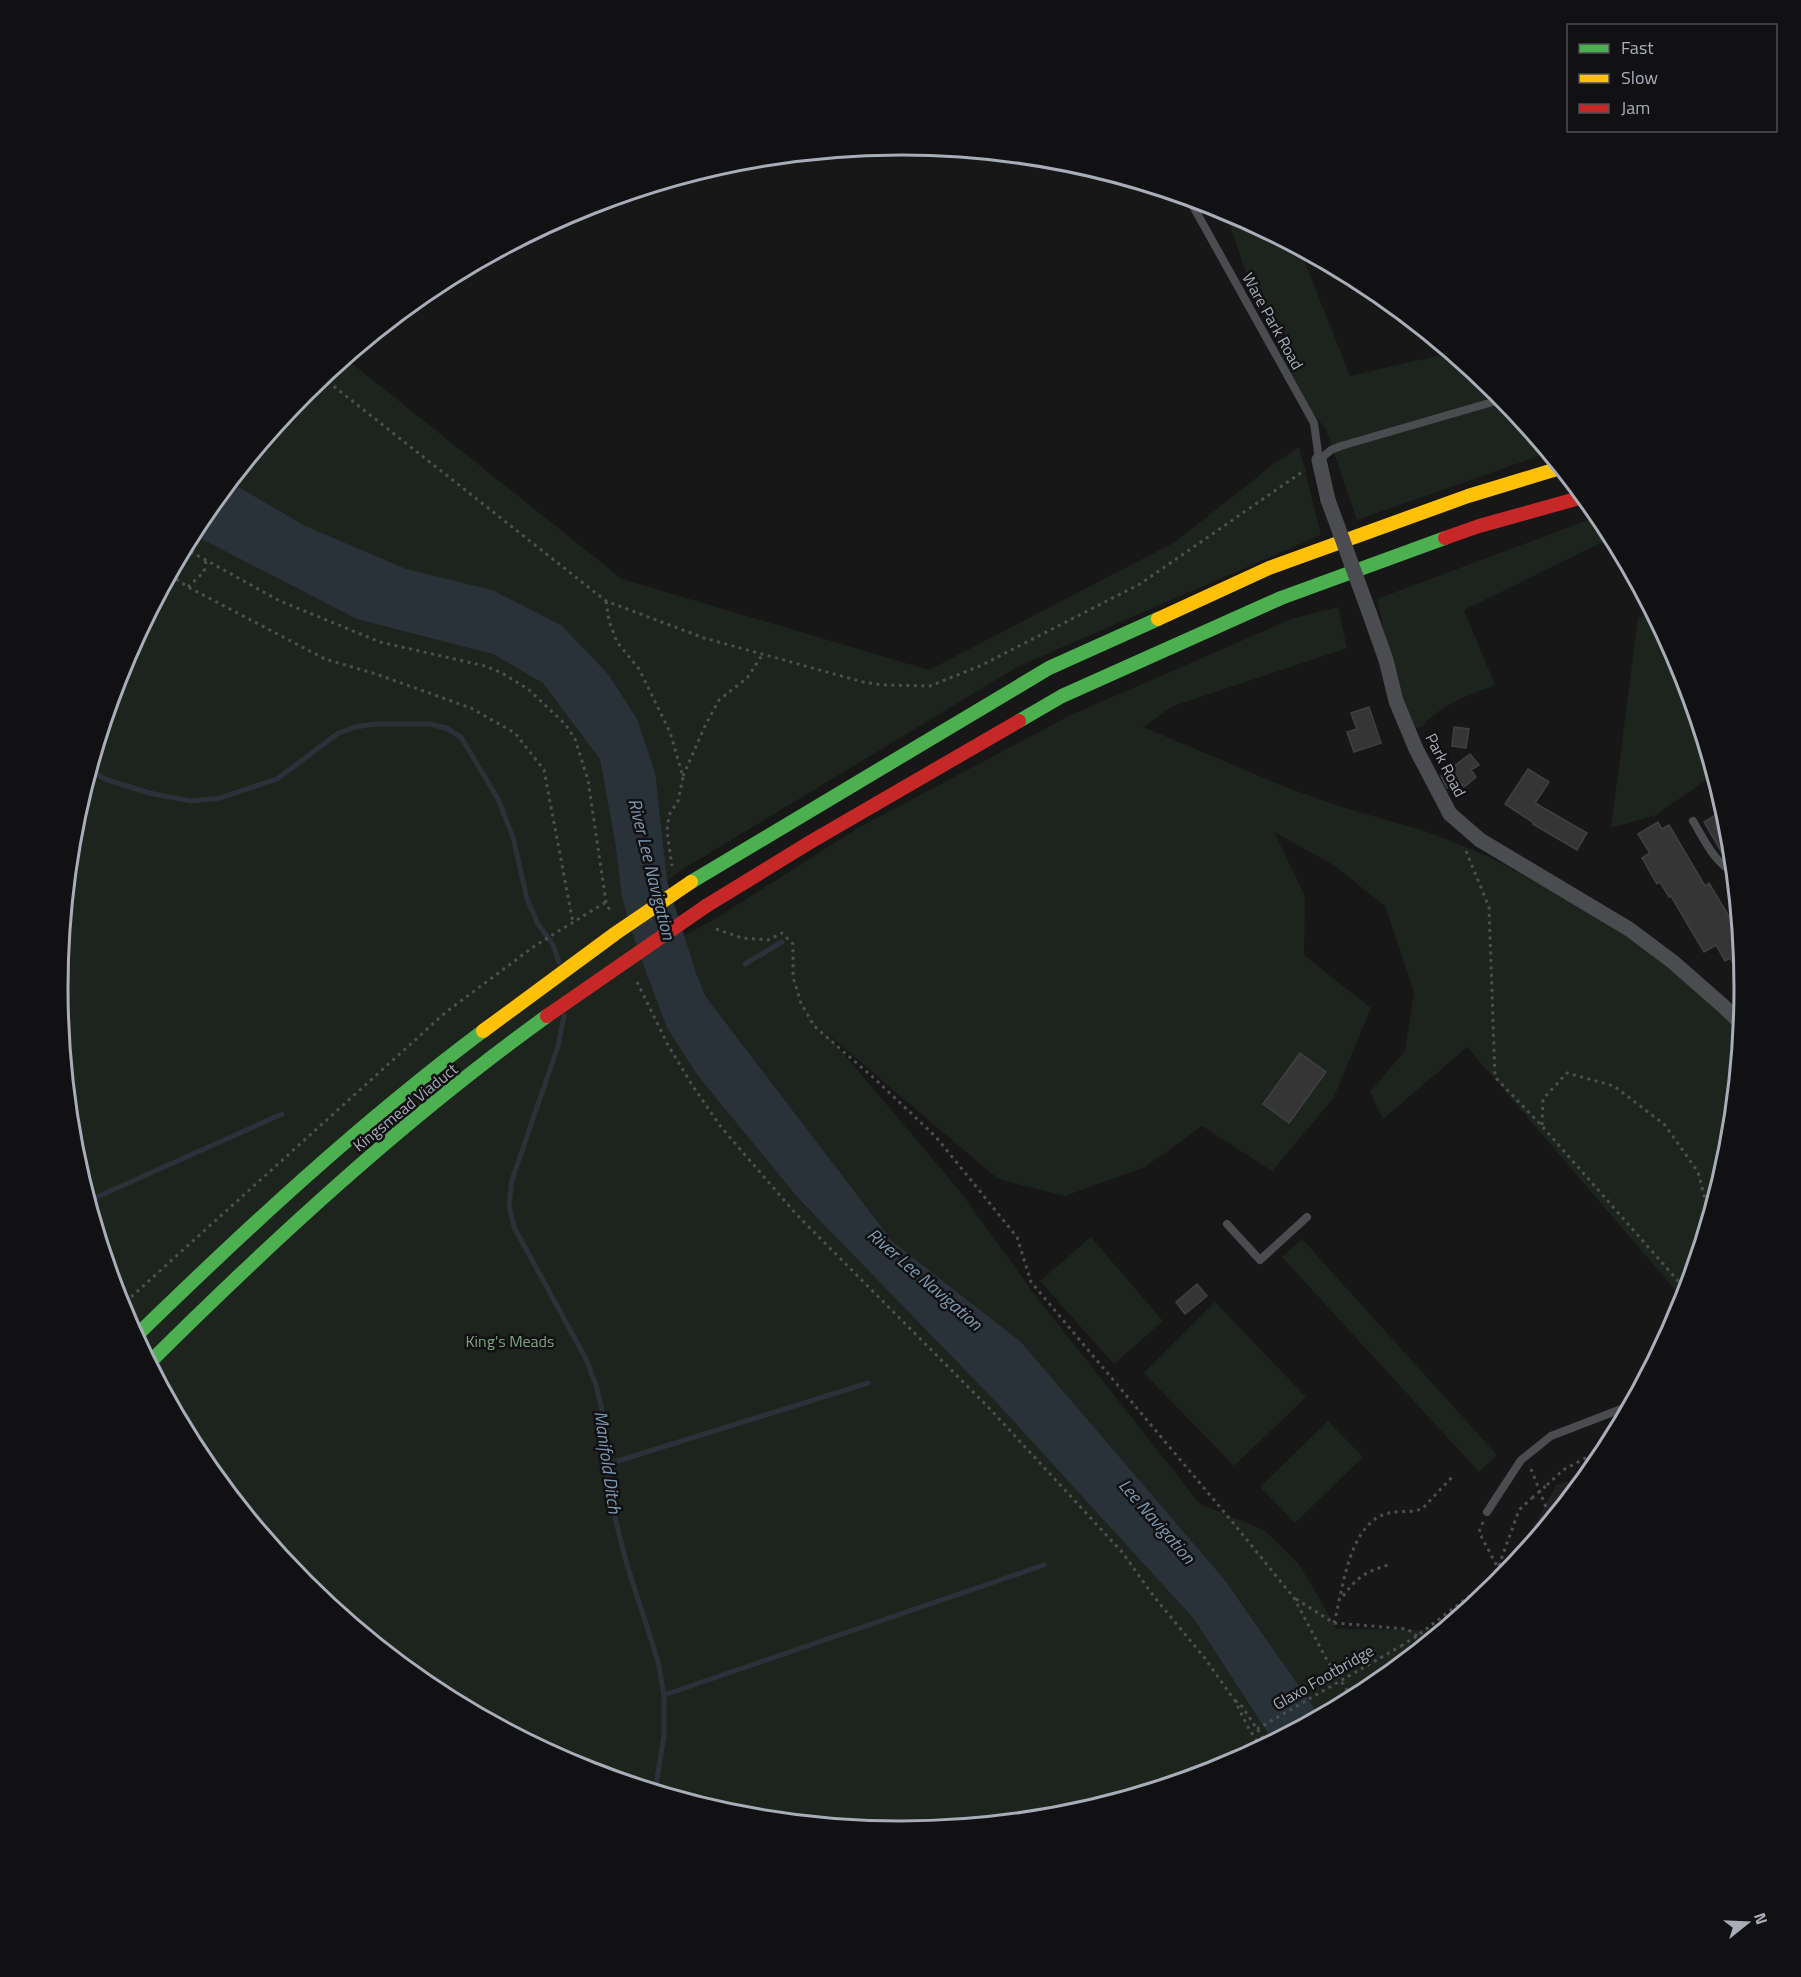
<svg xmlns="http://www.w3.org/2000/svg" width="1801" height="1977" viewBox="0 0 1801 1977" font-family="'Titillium Web',sans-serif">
<rect width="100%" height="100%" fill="#171717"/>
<path fill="#212123" d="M 1587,1476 L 1513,1565 L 1556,1485 Z
M 1404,1661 L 1369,1690 L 1360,1695 L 1356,1691 Z"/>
<path fill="#1d241e" d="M 1225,210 L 1300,250 L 1350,376 L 1449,353 L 1497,392 L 1547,453 L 1357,520 L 1326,429 L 1299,396 L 1245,270 Z
M 345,358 L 622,579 L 929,670 L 1175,542 L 1271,466 L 1299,447 L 1321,535 L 1019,666 L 683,869 L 667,881 L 636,945 L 667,1028 L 698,1076 L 798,1198 L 996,1402 L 1194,1619 L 1273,1741 L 1223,1768 L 1065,1816 L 900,1832 L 736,1816 L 577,1768 L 432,1690 L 304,1585 L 199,1457 L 121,1311 L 73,1153 L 57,989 L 73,824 L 121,665 L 199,520 L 304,392 Z
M 1599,516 L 1611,538 L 1464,610 L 1495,685 C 1468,696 1440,704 1422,727 L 1416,728 L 1410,724 L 1393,673 L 1377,599 Z
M 1338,607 L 1347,648 L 1173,706 L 1143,727 L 1288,788 L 1342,807 L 1428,832 L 1488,856 L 1627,932 L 1740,1029 L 1728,1153 L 1683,1299 L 1467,1047 L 1383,1119 L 1370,1092 L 1405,1051 L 1414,992 L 1385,906 L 1335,866 L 1274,832 L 1305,896 L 1304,955 L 1371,1008 L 1333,1099 L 1272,1171 L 1202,1126 L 1145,1167 L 1065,1196 L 998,1179 L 825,1032 L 959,1190 L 1035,1295 L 1200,1504 L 1264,1530 L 1299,1564 L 1337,1629 L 1442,1630 L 1404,1661 L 1356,1691 L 1360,1695 L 1320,1716 L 1224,1579 L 1021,1342 L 893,1242 L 706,997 L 696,973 L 683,936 L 715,919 L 858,828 L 1071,715 L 1294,618 Z
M 1651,612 L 1680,666 L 1713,775 L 1656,815 L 1611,828 L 1638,618 Z
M 1091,1237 L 1163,1321 L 1114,1364 L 1040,1281 Z
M 1302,1239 L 1497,1455 L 1479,1472 L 1282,1257 Z
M 1215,1302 L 1306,1397 L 1234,1466 L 1144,1373 Z
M 1328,1421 L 1363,1457 L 1295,1523 L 1260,1487 Z"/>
<path fill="#2a3239" d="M 230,482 L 305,526 L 406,569 L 492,590 L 561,625 L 608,674 L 637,719 L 655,772 L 667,881 L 696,973 L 706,997 L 893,1242 L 1021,1342 L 1224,1579 L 1320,1716 L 1273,1741 L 1194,1619 L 996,1402 L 798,1198 L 698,1076 L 667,1028 L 636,945 L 622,897 L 615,841 L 600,759 L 543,683 L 493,654 L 357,619 L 192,534 L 199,520 Z"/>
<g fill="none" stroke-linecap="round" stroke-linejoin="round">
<path stroke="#2a3239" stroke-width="5" d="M 90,770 L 105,779 L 149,793 L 191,801 L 220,798 L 277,779 L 337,734 L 355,727 L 375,724 L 430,724 L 446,728 L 461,737 L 498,799 L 513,837 L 527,899 L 538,924 L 553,945 L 559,962
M 745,964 L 782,942
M 564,1016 L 558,1046 L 512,1180 L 509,1206 L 514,1227 L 586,1359 L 596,1385 L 604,1418 L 610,1498 L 627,1565 L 658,1661 L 664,1695 L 664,1736 L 655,1791
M 88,1201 L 282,1114
M 608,1464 L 868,1383
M 664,1695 L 1044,1565
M 621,1781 L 625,1780 L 646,1788"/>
</g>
<path fill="#353536" stroke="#3f4043" stroke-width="1.5" d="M 1369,707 L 1381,743 L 1354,752 L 1347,732 L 1357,729 L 1351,713 Z
M 1454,727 L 1469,729 L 1466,748 L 1452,746 Z
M 1470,754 L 1479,765 L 1471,770 L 1476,777 L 1464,787 L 1458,780 L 1447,788 L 1441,776 Z
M 1528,769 L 1549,782 L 1535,803 L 1587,833 L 1577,850 L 1533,824 L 1534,823 L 1505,804 Z
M 1724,810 L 1728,824 L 1732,864 L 1725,858 L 1704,822 Z
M 1658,822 L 1662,829 L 1669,825 L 1705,886 L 1709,883 L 1739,933 L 1743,981 L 1730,958 L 1725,961 L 1716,945 L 1704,952 L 1671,896 L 1669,897 L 1660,882 L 1657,884 L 1642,858 L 1650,853 L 1638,834 Z
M 1300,1053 L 1326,1072 L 1289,1123 L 1263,1104 Z
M 1197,1284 L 1207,1296 L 1185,1314 L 1176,1302 Z"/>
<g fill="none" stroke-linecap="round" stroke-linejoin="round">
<path stroke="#4d4e52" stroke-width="3" stroke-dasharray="3 4.5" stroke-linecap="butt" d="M 322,377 L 606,601 L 704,638 L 863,682 L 883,685 L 930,686 L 980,666 L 1140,584 L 1305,470
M 184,548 L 280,601 L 380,642 L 485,666 L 502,673 L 528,689 L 565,724 L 575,739 L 588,780 L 606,902 L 610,911
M 170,575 L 188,587 L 325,659 L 376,674 L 471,708 L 515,733 L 544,770 L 573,923
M 188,587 L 204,572 L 206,561
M 606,601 L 609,621 L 617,642 L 639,669 L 670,732 L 683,777 L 678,801 L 669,815 L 667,831 L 672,866
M 683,776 L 705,726 L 719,700 L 747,678 L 763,654
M 1466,851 L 1489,907 L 1495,1077 L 1542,1126 L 1686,1290
M 716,929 L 742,938 L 768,940 L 782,933 L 793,944 L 793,977 L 801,1003 L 814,1026 L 875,1079 L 936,1137 L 1017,1237 L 1031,1282 L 1230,1519 L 1294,1598 L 1328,1662 L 1353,1699
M 637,982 L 668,1045 L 692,1085 L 721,1127 L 796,1214 L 991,1410 L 1122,1552 L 1155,1598 L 1204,1657 L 1235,1701 L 1249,1729 L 1261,1747
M 1542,1125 L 1543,1099 L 1567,1073 L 1614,1086 L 1665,1125 L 1698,1172 L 1709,1215
M 120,1307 L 446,1012 L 536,945 L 606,902
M 1531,1469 L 1551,1520
M 1547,1485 L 1563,1470 L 1608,1446
M 1483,1522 L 1479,1532 L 1498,1568
M 1343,1596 C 1359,1575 1366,1572 1391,1564
M 1296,1599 L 1334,1623 L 1407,1629 L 1417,1636
M 1334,1623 C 1343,1590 1348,1527 1385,1514 C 1397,1510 1410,1513 1422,1509 L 1454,1475
M 1401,1646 L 1417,1636 L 1484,1585 L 1498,1568 L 1519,1510 L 1532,1498
M 1235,1701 L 1239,1702 L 1267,1744"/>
<path stroke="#4b4c50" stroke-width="8" d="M 1189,199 L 1314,423 L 1319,460
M 1319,460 L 1331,450 L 1341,446 L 1503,399
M 1693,821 C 1704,839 1714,862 1733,872
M 1227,1224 L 1260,1260 L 1307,1217
M 1487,1512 L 1521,1460 L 1551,1436 L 1629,1406"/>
<path stroke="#4b4c50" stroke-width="15" d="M 1319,460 L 1328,500
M 1369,612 L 1386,660 L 1396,701 L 1416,749 L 1450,814 L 1480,840 L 1629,929 L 1673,962 L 1722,1005 L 1741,1023"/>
<path stroke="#4caf50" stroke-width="14" d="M 1019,721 L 1062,696 L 1281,598 L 1445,538
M 691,882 L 1049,668 L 1158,619"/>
<path stroke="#ffc107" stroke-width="14" d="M 1158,619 L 1269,568 L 1468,496 L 1560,468"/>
<path stroke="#c62828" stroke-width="14" d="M 1445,538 L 1479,526 L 1583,497
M 706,906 L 812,841 L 1019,721"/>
<path stroke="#4d4e52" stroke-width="3" stroke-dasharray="3 4.5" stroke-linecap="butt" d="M 1532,1498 L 1547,1485
M 1257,1729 L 1401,1646"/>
<path stroke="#4b4c50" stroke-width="15" d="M 1328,500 L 1369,612"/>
<path stroke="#4caf50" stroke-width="14" d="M 135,1337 C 246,1229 359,1124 483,1031
M 149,1363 C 274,1239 404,1119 547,1016"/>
<path stroke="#ffc107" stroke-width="14" d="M 483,1031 L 616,933 L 691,882"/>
<path stroke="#c62828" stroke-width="14" d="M 547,1016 L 706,906"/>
</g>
<g text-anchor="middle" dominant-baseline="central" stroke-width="5" stroke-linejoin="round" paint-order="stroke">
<g font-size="16" fill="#a8adb8" stroke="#111113">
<text transform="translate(1273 321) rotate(61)">Ware Park Road</text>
<text transform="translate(1446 765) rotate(63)">Park Road</text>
<text transform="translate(405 1107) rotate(-39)">Kingsmead Viaduct</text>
<text transform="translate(1323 1677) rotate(-30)">Glaxo Footbridge</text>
</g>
<g font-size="16" fill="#7fa381" stroke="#111113">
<text x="510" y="1341">King's Meads</text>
</g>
<g font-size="18" font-style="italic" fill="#7f9bb3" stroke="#111113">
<text transform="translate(652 869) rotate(76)">River Lee Navigation</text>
<text transform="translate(925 1279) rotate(41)">River Lee Navigation</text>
<text transform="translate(608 1462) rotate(82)">Manifold Ditch</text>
<text transform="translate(1157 1521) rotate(49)">Lee Navigation</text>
</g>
</g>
<path d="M0 0H1801V1977H0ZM68 988a833 833 0 1 1 1666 0a833 833 0 1 1-1666 0Z" fill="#111113" fill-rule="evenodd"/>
<path fill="none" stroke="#a8adb8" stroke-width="3" d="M68 988a833 833 0 1 1 1666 0a833 833 0 1 1-1666 0Z"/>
<rect x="1567" y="24" width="210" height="108" fill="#111113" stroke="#4d4f55" stroke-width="1.5"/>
<rect x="1579" y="44" width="30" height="9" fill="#4caf50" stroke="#4d4f55" stroke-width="1.5"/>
<text x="1621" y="54" font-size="18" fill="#a8adb8">Fast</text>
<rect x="1579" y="74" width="30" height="9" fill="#ffc107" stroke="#4d4f55" stroke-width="1.5"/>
<text x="1621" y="84" font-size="18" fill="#a8adb8">Slow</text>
<rect x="1579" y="104" width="30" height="9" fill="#c62828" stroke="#4d4f55" stroke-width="1.5"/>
<text x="1621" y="114" font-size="18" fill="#a8adb8">Jam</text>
<g transform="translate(1747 1923) rotate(72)" stroke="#111113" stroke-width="4.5" paint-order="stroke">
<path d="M0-4.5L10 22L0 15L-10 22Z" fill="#a8adb8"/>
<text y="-9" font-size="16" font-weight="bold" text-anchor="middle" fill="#a8adb8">N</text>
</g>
</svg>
